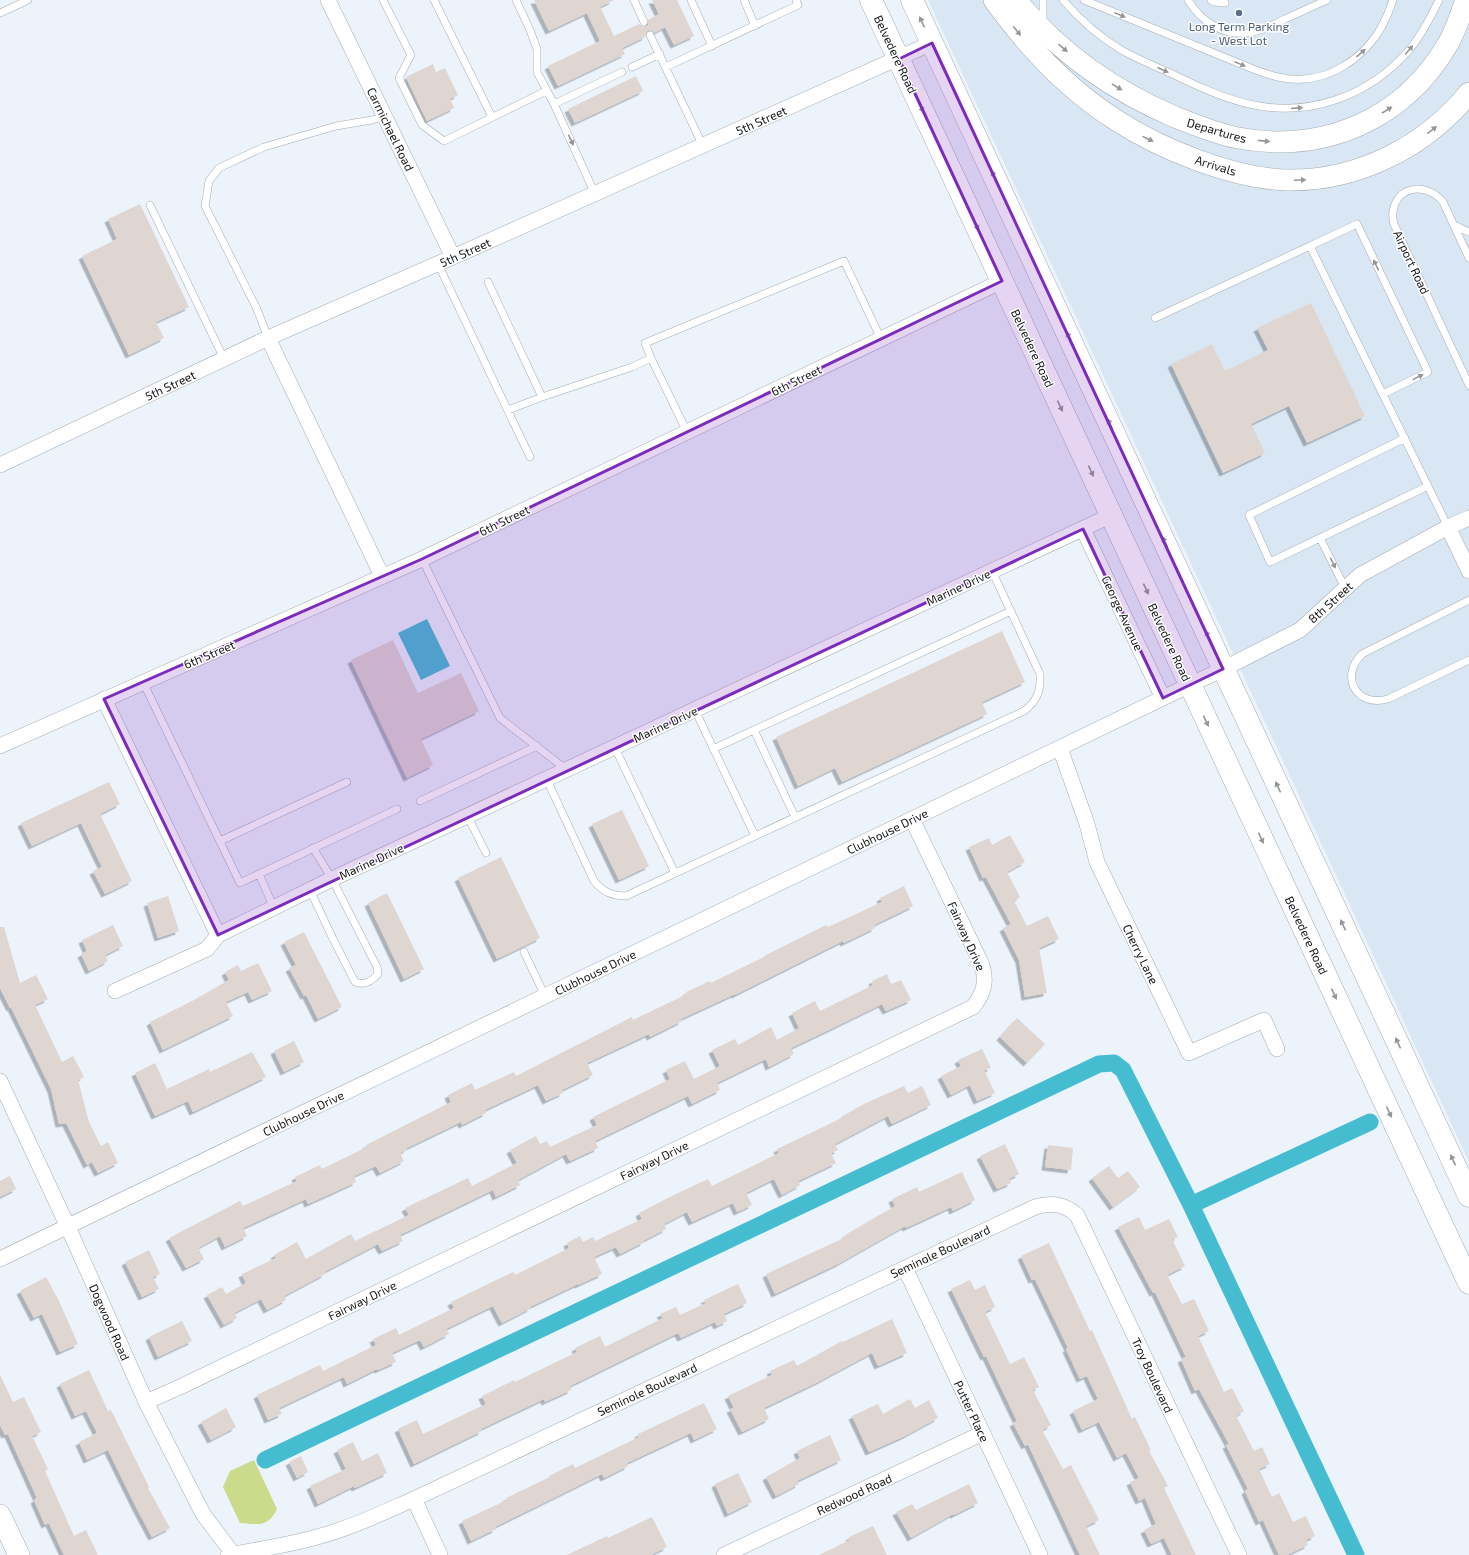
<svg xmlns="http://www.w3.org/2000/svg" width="1469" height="1555" viewBox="0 0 1469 1555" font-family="'Exo 2',sans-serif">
<defs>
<filter id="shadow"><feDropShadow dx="-3.5" dy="3.5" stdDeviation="0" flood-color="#0004"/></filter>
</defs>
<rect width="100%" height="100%" fill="#ecf3fb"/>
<path fill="#d9e7f4" d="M 928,0 L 1469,0 L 1469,1162 L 1264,720 Z"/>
<path fill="#cbdb8b" d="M 254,1460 L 277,1509 C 268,1528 258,1524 240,1523 L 223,1487 L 230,1471 Z"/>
<path fill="#45bcd0" d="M 427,619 L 450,666 L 421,680 L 398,633 Z"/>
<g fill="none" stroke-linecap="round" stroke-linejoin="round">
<path stroke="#45bcd0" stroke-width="17" d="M 1191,1205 L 1370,1122
M 265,1460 L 1099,1064 L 1114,1063 L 1123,1070 L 1191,1205 L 1356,1555"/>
</g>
<path fill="#dfd5d1" filter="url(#shadow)" d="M 534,0 L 614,0 L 600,7 L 614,36 L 639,24 L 643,27 L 648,25 L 648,20 L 659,14 L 652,0 L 677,0 L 694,36 L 674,45 L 665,27 L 654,33 L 652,31 L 648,30 L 646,33 L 645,37 L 622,48 L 625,54 L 558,86 L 548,66 L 600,41 L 587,13 L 549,31 Z
M 433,64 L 436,72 L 445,68 L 458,95 L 450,99 L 454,108 L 427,121 L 406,77 Z
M 636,76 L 643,91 L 575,123 L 568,109 Z
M 140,204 L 189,307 L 156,322 L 164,338 L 129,355 L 82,256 L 117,239 L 108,219 Z
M 1311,303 L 1365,416 L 1307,443 L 1289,406 L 1251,424 L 1265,453 L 1223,473 L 1171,364 L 1212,344 L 1225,371 L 1268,350 L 1257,328 Z
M 1002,631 L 1025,682 L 982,702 L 987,714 L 842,782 L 835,768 L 798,786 L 776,737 Z
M 393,640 L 418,693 L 461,673 L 479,711 L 421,739 L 433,765 L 407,778 L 351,660 Z
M 109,782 L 120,804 L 100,814 L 132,881 L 105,894 L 93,871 L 102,867 L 81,823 L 32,846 L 21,823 Z
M 622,810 L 649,866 L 619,880 L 592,824 Z
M 1010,835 L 1025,862 L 1007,872 L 1020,897 L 1014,901 L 1027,926 L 1048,916 L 1059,939 L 1039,948 L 1047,993 L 1025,997 L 1019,960 L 1003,928 L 1011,924 L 986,877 L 983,878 L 969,847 L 989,838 L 992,845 Z
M 501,857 L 540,938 L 497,959 L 458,878 Z
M 904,886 L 913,906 L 874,925 L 875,928 L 844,943 L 843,941 L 735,995 L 735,994 L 681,1019 L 682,1021 L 650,1037 L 649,1034 L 587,1063 L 593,1075 L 562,1090 L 563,1093 L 546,1101 L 538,1085 L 485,1110 L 486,1113 L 462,1125 L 461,1122 L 407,1148 L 407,1149 L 400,1153 L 404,1161 L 380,1173 L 376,1166 L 354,1176 L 356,1182 L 339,1190 L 308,1204 L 306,1199 L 243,1228 L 247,1236 L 225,1247 L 220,1236 L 198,1248 L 204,1259 L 186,1268 L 169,1238 L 240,1201 L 243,1206 L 297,1181 L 295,1177 L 320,1165 L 322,1169 L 367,1147 L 366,1145 L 451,1102 L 448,1095 L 472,1083 L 475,1090 L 514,1072 L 516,1076 L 632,1017 L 633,1020 L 687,994 L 686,992 L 710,981 L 711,983 L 764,957 L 764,956 L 826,925 L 828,927 L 882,902 L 880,898 Z
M 387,893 L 424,969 L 404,979 L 368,903 Z
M 168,896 L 179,931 L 158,938 L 147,903 Z
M 113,925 L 123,946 L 105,955 L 108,961 L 89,971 L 81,954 L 87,951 L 82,940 Z
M 0,927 L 4,927 L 20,983 L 36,975 L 48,999 L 35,1005 L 62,1062 L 73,1056 L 84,1077 L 78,1080 L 89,1122 L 101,1146 L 108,1142 L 118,1163 L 98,1173 L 92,1162 L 87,1165 L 66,1123 L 59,1124 L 51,1089 L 11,1007 L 10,1008 L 0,988 Z
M 304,932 L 342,1007 L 318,1019 L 306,995 L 304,996 L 289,968 L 296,965 L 284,942 Z
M 258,963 L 272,991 L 252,1000 L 248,992 L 226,1002 L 233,1016 L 163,1050 L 150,1022 L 194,1000 L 229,980 L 225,972 L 238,965 L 241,971 Z
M 887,974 L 891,984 L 901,980 L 911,1000 L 886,1011 L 882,1004 L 829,1030 L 791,1048 L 794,1054 L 769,1067 L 766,1059 L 717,1083 L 720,1090 L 692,1104 L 688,1096 L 595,1141 L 598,1148 L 570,1161 L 566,1154 L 518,1180 L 520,1185 L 496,1197 L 493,1190 L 400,1235 L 403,1241 L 382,1251 L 378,1244 L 324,1272 L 325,1274 L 284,1296 L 286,1300 L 267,1310 L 261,1299 L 234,1313 L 237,1318 L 224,1325 L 207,1295 L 222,1287 L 226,1294 L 246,1283 L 242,1274 L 276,1258 L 274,1255 L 297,1242 L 306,1259 L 351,1234 L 355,1241 L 409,1215 L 405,1208 L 468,1178 L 472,1186 L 517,1163 L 510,1150 L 536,1136 L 540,1144 L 547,1141 L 550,1147 L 597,1125 L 593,1117 L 670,1079 L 666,1070 L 685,1061 L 694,1079 L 720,1066 L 712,1050 L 735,1039 L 738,1045 L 771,1027 L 777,1040 L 799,1028 L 792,1013 L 815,1001 L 820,1011 L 873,985 L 872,981 Z
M 1017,1018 L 1045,1044 L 1027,1063 L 1000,1037 Z
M 294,1041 L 304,1062 L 284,1072 L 274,1051 Z
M 982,1049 L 991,1068 L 984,1070 L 995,1093 L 977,1101 L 970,1085 L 951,1095 L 941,1076 L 961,1066 L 958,1060 Z
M 252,1052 L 266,1077 L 193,1112 L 188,1101 L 155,1116 L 135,1073 L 155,1063 L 167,1089 L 209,1069 L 210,1072 Z
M 904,1086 L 908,1093 L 922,1086 L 931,1105 L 892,1124 L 888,1116 L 835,1144 L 838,1150 L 831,1153 L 836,1163 L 798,1181 L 800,1185 L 782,1195 L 774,1179 L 746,1193 L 752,1205 L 737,1212 L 733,1203 L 692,1222 L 687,1212 L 664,1224 L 666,1229 L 643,1241 L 644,1242 L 620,1254 L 616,1247 L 594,1257 L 602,1274 L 578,1285 L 578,1284 L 530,1307 L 531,1308 L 502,1323 L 493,1306 L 446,1329 L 449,1334 L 424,1347 L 420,1340 L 392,1353 L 396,1362 L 378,1370 L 377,1369 L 347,1384 L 344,1377 L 279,1408 L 282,1414 L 268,1420 L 257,1395 L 320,1365 L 323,1371 L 376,1345 L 373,1339 L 396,1328 L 399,1335 L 454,1308 L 451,1302 L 513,1272 L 515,1275 L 569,1248 L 567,1243 L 580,1236 L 583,1242 L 593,1237 L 595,1241 L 642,1219 L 639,1213 L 670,1197 L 708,1179 L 712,1186 L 779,1153 L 777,1149 L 842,1118 L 841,1117 L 864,1104 Z
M 1005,1144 L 1019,1174 L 1009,1179 L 1011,1183 L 997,1189 L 980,1156 Z
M 1048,1145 L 1073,1148 L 1071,1170 L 1045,1167 Z
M 1109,1166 L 1118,1178 L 1128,1171 L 1140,1187 L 1113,1207 L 1092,1178 Z
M 962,1172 L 975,1200 L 953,1211 L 951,1207 L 906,1228 L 905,1226 L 838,1264 L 775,1294 L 766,1274 L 846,1237 L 845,1235 L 895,1206 L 892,1199 L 917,1187 L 919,1192 Z
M 10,1176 L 16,1189 L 0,1197 L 0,1181 Z
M 1139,1217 L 1145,1230 L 1169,1219 L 1178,1237 L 1172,1239 L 1185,1266 L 1167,1275 L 1182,1304 L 1194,1299 L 1209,1331 L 1198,1336 L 1224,1392 L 1232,1388 L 1244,1411 L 1236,1416 L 1254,1451 L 1262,1447 L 1270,1464 L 1259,1469 L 1272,1497 L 1279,1493 L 1293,1522 L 1306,1516 L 1315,1536 L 1306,1540 L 1308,1545 L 1287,1555 L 1279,1555 L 1263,1520 L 1259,1522 L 1245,1491 L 1248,1489 L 1226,1445 L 1229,1444 L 1199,1389 L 1195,1391 L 1181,1359 L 1186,1357 L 1155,1292 L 1153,1293 L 1118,1227 Z
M 1049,1243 L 1090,1331 L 1092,1330 L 1132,1419 L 1135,1417 L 1151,1450 L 1149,1451 L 1168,1486 L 1164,1488 L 1196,1555 L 1172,1555 L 1164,1538 L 1151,1544 L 1144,1530 L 1156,1524 L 1145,1498 L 1139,1501 L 1130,1482 L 1139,1478 L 1126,1453 L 1117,1458 L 1099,1422 L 1082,1430 L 1073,1411 L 1098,1399 L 1087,1376 L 1080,1379 L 1066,1349 L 1068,1348 L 1035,1279 L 1032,1280 L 1021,1256 Z
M 149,1250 L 160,1274 L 153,1277 L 159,1289 L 142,1297 L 125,1262 Z
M 46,1277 L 59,1301 L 78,1344 L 60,1352 L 42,1314 L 34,1318 L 20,1291 Z
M 970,1280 L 975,1290 L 985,1285 L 995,1307 L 985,1312 L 1010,1364 L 1024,1357 L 1039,1387 L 1033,1390 L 1051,1425 L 1042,1430 L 1063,1469 L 1071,1465 L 1099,1520 L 1086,1526 L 1100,1555 L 1080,1555 L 1028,1444 L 1025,1446 L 1013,1423 L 1017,1421 L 986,1356 L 984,1357 L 951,1289 Z
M 738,1284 L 747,1303 L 724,1314 L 727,1321 L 717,1326 L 715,1322 L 681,1338 L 678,1333 L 570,1386 L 571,1390 L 545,1402 L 544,1399 L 481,1429 L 482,1431 L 414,1464 L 398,1429 L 417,1420 L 423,1434 L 486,1404 L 482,1396 L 514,1380 L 515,1382 L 577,1352 L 575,1348 L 600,1336 L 605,1347 L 663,1318 L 660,1314 L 676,1307 L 680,1315 L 706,1303 L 704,1300 Z
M 892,1319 L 907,1353 L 878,1366 L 872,1353 L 818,1382 L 764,1408 L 769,1419 L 742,1432 L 730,1409 L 734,1408 L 728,1396 L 772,1375 L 770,1371 L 794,1360 L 797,1366 L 842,1341 L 843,1342 Z
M 182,1321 L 192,1341 L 158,1357 L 149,1337 Z
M 89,1370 L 108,1411 L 111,1410 L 149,1487 L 148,1488 L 170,1528 L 152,1537 L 136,1507 L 108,1450 L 87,1460 L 79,1442 L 97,1433 L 86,1411 L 75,1416 L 60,1384 Z
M 0,1375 L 13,1402 L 24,1397 L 41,1432 L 32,1436 L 48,1469 L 45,1471 L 74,1536 L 86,1530 L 98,1555 L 64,1555 L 49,1523 L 45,1525 L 34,1500 L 37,1498 L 8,1434 L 5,1435 L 0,1425 Z
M 910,1399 L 915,1408 L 929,1400 L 938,1418 L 905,1436 L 869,1452 L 852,1416 L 878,1404 L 883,1414 Z
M 704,1403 L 717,1429 L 694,1440 L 691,1433 L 627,1463 L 628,1466 L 604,1478 L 602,1474 L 495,1527 L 496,1529 L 471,1541 L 462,1521 L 507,1500 L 506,1498 L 550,1477 L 549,1476 L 573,1464 L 575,1468 L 639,1437 L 638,1434 Z
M 226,1408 L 236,1427 L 211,1440 L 201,1422 Z
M 830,1435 L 841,1460 L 797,1481 L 799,1484 L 776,1496 L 766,1477 L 800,1458 L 797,1451 Z
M 353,1442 L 362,1461 L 378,1453 L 387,1473 L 355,1488 L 354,1486 L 318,1504 L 310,1486 L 346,1469 L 337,1450 Z
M 301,1456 L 308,1472 L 297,1478 L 289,1462 Z
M 738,1473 L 752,1502 L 728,1514 L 715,1484 Z
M 969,1484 L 978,1503 L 954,1515 L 953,1514 L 911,1538 L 896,1512 L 912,1504 L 916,1510 Z
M 652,1517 L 667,1547 L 651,1555 L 567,1555 L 607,1536 L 608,1538 Z
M 873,1526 L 887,1555 L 819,1555 L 850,1540 L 849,1537 Z"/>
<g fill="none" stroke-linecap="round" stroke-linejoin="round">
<defs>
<path id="lane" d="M 383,0 L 411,55 L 399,78 L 422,125 L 444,141 L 546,91
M 434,0 L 492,117
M 516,0 L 530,30 L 537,49 L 537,72 L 554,104 L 595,194
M 634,0 L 644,22
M 691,0 L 712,46
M 744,0 L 755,26
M 1043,0 L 1043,24
M 1063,0 C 1080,20 1101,38 1123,51 C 1138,59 1154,66 1170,73 C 1195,85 1222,98 1249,104 C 1309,118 1370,96 1410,49 C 1422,34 1431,17 1439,0
M 1084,0 L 1253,69 C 1269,75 1286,81 1304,79 C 1329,78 1357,61 1372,41 C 1382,30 1388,14 1393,0
M 1188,0 C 1202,23 1226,38 1253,32 C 1264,29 1275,24 1285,19 C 1299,13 1313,6 1327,0
M 1211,0 L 1214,2 L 1225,3
M 0,13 L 28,0
M 650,35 L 703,146
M 632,67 L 660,54
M 666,67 L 798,5 L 796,0
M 554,104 L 622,72
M 150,205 L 224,359
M 1454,225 L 1469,232
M 1310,246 L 1357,224 L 1428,372 L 1383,394
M 1469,258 L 1443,202 C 1428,183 1397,184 1393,212 C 1392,216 1393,220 1394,224 L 1469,385
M 438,264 L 530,457
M 488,282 L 542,397 L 632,367 L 651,358 L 687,432
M 1155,318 L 1310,246 L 1448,527
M 268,338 L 257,309 L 205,206 L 209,181 L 219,168 L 264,147 L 336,126 L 372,120 L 385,116
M 651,358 L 645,343 L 844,261 L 881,339
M 508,410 L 542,397
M 1405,438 L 1249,515 L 1270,562 L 1428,486
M 1320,538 L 1345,588
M 422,559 L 500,718 L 567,770
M 1469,600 L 1362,654 C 1339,677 1357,708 1388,699 L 1469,660
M 143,682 L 240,883 L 397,809
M 695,710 L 755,836
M 754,730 L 795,817
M 615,748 L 675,873
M 713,749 L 1011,611
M 547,780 L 594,881 C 603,892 612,896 626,896 L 1024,711 C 1037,701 1041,691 1040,674 L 992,571
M 420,801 L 537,746
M 468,817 L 486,853
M 220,841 L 347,782
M 259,874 L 274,908
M 310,890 L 333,939 L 355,982 C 365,986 372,981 378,974 L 377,967 L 332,879 L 313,848
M 524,952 L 545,996"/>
<path id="street" d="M 328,0 L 453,257
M 268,338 L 382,576
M 0,465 L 268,338 L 453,257 L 932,43
M 1448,527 L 1469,571
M 1083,529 L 1163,698
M 104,699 L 218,935
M 0,746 L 422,559 L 1002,281
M 1060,748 L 1087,824 L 1097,862 L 1189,1053 L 1264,1020 L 1277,1049
M 115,991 L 207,949 L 218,935 L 332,879 L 1112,515
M 0,1081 L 68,1227 L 146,1402 L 203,1514 L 234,1555
M 0,1259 L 1223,669 L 1300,630 L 1360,575 L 1448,527 L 1469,518
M 905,1268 L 1040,1555
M 146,1402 L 182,1386 L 973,1007 C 984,993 987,982 982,965 L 912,819
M 414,1499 L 440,1555
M 228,1555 C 258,1550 288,1545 317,1537 C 351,1528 382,1513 414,1499 L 1035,1207 C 1052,1202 1064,1204 1077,1215 L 1239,1555
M 724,1555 L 983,1433"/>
<path id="secondary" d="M 994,0 C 1027,46 1067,89 1116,120 C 1160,149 1234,179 1288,180 C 1358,181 1425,147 1469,93
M 1016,0 C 1058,52 1114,91 1175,117 C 1195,125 1217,134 1238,138 C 1325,154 1405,119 1449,42 C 1456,29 1461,14 1466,0
M 0,1515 L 19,1555"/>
<path id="primary" d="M 871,0 L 1469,1283
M 912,0 L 1469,1196"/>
</defs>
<use href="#lane" stroke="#a4abb1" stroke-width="8"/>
<use href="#street" stroke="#a4abb1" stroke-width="16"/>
<use href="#secondary" stroke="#a4abb1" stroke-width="22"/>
<use href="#primary" stroke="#a4abb1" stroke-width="23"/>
<use href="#lane" stroke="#fff" stroke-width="7"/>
<use href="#street" stroke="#fff" stroke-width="15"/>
<use href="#secondary" stroke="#fff" stroke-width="21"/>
<use href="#primary" stroke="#fff" stroke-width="22"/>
</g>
<defs><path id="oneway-solid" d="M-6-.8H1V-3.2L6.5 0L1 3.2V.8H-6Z"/></defs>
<g fill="#959697">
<use href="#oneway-solid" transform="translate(1120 15) rotate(22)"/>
<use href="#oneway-solid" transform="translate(922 22) rotate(-115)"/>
<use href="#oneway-solid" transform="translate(1017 31) rotate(51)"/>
<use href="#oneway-solid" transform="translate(1063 48) rotate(40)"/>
<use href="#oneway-solid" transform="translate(1409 50) rotate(-50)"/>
<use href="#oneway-solid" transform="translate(1361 53) rotate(-41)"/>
<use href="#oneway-solid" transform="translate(1240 64) rotate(22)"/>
<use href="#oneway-solid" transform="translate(1163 70) rotate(25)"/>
<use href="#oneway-solid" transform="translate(1117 87) rotate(32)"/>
<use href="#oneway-solid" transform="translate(921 107) rotate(65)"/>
<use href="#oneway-solid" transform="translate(1297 108) rotate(-5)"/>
<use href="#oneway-solid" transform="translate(1387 110) rotate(-32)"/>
<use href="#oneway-solid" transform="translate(1432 130) rotate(-38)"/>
<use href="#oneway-solid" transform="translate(1148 139) rotate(26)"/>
<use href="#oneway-solid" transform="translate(571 140) rotate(65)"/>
<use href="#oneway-solid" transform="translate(1264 141) rotate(6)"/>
<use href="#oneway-solid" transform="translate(994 176) rotate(-115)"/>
<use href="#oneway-solid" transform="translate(1300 180) rotate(-2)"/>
<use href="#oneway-solid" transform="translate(976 225) rotate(65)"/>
<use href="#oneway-solid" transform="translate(1376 265) rotate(-116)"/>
<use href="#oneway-solid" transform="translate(1069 337) rotate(-115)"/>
<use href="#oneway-solid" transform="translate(1418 377) rotate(-26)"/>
<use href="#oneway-solid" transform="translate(1060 406) rotate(65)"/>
<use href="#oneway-solid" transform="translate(1110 424) rotate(-115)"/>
<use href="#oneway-solid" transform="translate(1091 471) rotate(65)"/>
<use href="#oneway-solid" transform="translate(1165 542) rotate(-115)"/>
<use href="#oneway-solid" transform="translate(1333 563) rotate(64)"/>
<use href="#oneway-solid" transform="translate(1146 589) rotate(65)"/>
<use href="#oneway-solid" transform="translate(1208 636) rotate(-115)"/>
<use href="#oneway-solid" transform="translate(1206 721) rotate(65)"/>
<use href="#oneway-solid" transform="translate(1278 787) rotate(-115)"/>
<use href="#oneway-solid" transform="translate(1261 838) rotate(65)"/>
<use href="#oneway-solid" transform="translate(1343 925) rotate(-115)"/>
<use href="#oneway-solid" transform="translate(1334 994) rotate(65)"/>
<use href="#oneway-solid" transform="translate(1398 1043) rotate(-115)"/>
<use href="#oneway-solid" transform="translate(1389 1112) rotate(65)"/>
<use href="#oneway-solid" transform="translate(1453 1160) rotate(-115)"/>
</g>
<path fill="#7b2cbf" fill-opacity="0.2" stroke="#7b2cbf" stroke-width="3" stroke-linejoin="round" d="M 932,43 L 1223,669 L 1163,698 L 1083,529 L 218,935 L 104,699 L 422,559 L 1002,281 L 899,59 Z"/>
<circle fill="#5c6f8a" stroke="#fff" stroke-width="1.5" cx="1239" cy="13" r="4"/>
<g text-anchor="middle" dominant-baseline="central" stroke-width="3" stroke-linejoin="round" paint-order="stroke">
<g font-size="12" fill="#4e5e75" stroke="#fff">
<text x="1239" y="26">Long Term Parking<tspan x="1239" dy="14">- West Lot</tspan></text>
</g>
<g font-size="12" fill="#131518" stroke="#fff">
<text transform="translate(896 54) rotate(65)">Belvedere Road</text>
<text transform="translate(761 120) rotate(-24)">5th Street</text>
<text transform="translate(391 129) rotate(64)">Carmichael Road</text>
<text transform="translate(1217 130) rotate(16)">Departures</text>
<text transform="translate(1216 165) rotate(17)">Arrivals</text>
<text transform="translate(465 252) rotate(-24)">5th Street</text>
<text transform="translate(1412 262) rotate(65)">Airport Road</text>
<text transform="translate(1033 348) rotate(65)">Belvedere Road</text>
<text transform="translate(796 380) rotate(-26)">6th Street</text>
<text transform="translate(170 385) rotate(-25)">5th Street</text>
<text transform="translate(504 520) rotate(-26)">6th Street</text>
<text transform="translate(958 587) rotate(-25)">Marine Drive</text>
<text transform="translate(1330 602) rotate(-42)">8th Street</text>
<text transform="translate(1123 613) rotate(65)">George Avenue</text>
<text transform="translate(1170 642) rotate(65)">Belvedere Road</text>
<text transform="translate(209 654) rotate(-23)">6th Street</text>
<text transform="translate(665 724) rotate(-25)">Marine Drive</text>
<text transform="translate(887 831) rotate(-26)">Clubhouse Drive</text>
<text transform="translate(371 861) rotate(-25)">Marine Drive</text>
<text transform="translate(1307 935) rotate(65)">Belvedere Road</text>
<text transform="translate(967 936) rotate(66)">Fairway Drive</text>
<text transform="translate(1141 954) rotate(64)">Cherry Lane</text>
<text transform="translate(595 972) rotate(-26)">Clubhouse Drive</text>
<text transform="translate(303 1113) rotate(-26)">Clubhouse Drive</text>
<text transform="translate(654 1160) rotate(-26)">Fairway Drive</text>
<text transform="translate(940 1251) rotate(-25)">Seminole Boulevard</text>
<text transform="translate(362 1300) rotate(-26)">Fairway Drive</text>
<text transform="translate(110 1322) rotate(66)">Dogwood Road</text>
<text transform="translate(1153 1375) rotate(65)">Troy Boulevard</text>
<text transform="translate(647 1389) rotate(-25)">Seminole Boulevard</text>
<text transform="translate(972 1411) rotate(65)">Putter Place</text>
<text transform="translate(854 1494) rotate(-25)">Redwood Road</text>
</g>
</g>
</svg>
